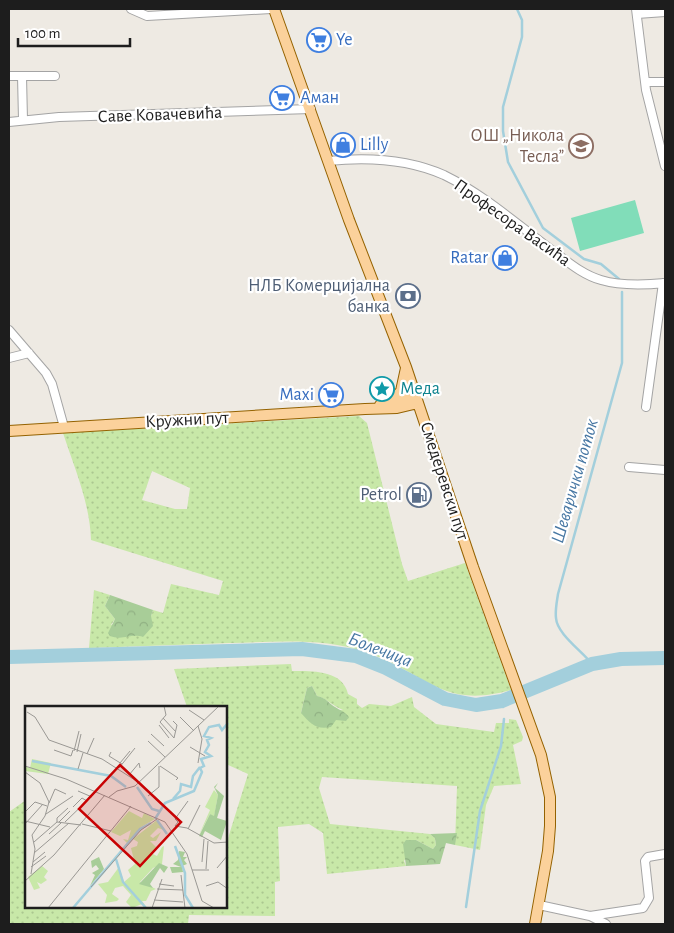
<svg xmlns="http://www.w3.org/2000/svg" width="674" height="933" viewBox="0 0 674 933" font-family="'Alegreya Sans',sans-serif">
<defs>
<pattern id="grass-dots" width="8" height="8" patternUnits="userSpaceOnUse" patternTransform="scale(1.25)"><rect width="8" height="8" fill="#c8e8a8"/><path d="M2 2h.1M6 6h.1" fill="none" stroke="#abc790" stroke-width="1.8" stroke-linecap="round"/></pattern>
<pattern id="forest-crowns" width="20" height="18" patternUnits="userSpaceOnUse" patternTransform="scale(1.25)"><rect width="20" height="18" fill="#a8cd98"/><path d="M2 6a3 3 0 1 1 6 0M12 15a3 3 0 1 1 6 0" fill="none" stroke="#90b083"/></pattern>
</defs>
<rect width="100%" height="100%" fill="#eeeae3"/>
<path fill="url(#grass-dots)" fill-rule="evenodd" d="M 359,416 L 367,423 L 402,564 L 408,581 L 465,563 L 511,690 C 441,710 425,672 366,652 C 322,637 274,642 230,643 C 183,645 136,646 89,648 L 94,590 L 110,595 L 105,606 L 115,619 L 111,625 L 151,616 L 153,610 L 163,613 L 171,584 L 219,595 L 223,581 L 91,540 C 90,503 74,467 63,433 ZM 152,471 L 190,488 L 187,509 L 175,509 L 142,500 Z
M 291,664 L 292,671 C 312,671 343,670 348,694 L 357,699 L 357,704 L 362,708 L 369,704 L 391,706 L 412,697 L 414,707 L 436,724 L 494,732 L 496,723 L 509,723 L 509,719 L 516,720 L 523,737 L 522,741 L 513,745 L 521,784 L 494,786 L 486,805 L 480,850 L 455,845 L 457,786 L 322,777 L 319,788 L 330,824 L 430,834 L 435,838 L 436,845 L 433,849 L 416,840 L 404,861 L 406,866 L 327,874 L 323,833 L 309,824 L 278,827 L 280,881 L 275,882 L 275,916 L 189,915 L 188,924 L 9,924 L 9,812 L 26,800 L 26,907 L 226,907 L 226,854 L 229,835 L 248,774 L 226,764 L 226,707 L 187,707 L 174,669 ZM 312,686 L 317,696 C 328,699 332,706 343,710 L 301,713 L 307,688 Z"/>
<path fill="url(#forest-crowns)" d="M 110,595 L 153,610 L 151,616 L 153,626 L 143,637 C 131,633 123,641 110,636 L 108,633 L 115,619 L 105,606 Z
M 312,686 L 317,696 C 328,699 326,701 335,707 C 341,711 344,711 349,717 L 346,721 L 336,720 L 331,727 C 316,730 311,724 301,713 L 307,688 Z
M 457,833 L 455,845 L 446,843 L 440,864 L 406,866 L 403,844 L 406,840 L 416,840 L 433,849 L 436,845 L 435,838 L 430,834 Z"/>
<path fill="#81ddb9" d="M 635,200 L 644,233 L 580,251 L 571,218 Z"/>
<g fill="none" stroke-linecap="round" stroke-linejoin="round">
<path stroke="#a3cfdc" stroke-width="2.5" d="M 517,9 L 522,20 L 522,37 L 503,107 L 503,131 L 508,162 L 543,228 L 584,259 L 601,264 L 619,279
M 592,664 C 582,651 557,634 556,618 C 555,610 557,601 558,594 L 622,363 L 622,292
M 502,701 L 503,707
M 466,907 L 480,811 L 501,746 L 504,719"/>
<path stroke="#a3cfdc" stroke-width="14" d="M 9,657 L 302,649 L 356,656 L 386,668 L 445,699 L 476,705 L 502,701 L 592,664 L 621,659 L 665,658"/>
<defs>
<path id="minor" d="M 131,9 L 147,16 L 271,9
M 636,9 L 646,90 L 665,166
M 637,14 L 665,12
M 9,76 L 55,76
M 22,76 L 23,120
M 645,82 L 665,82
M 9,122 L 59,117 L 311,109
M 328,161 C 367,157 408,159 444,175 C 483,194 518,225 553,251 C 568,262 583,275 601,280 C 621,286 645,285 665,283
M 9,330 L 46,373 L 52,384 L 64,427
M 9,358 L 29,353
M 646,407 L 663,283
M 629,467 L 665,470
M 539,905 L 590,916 L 606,924
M 590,916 L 643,908 L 649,898 L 645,861 L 648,857 L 665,854"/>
<path id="major" d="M 274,9 L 349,220 L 406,367 L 473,567 L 541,755 L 550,797 L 550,826 L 548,851 L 535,924
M 391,402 L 401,391 L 406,368
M 380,405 L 416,396
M 9,431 L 365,409 L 397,408 L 418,403"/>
</defs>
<use href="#minor" stroke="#a4a4a4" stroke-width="10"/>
<use href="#major" stroke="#946201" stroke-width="12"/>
<use href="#minor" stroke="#fff" stroke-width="8"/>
<use href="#major" stroke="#fbd19b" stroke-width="10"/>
</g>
<defs>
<symbol id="supermarket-ring" viewBox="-11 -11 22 22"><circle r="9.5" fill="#fff" stroke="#3f7fe0" stroke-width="1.5"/><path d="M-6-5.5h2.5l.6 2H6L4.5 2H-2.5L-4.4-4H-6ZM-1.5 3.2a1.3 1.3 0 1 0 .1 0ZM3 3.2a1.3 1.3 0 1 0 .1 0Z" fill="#3f7fe0"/></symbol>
<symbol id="shop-ring" viewBox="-11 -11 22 22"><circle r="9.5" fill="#fff" stroke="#3f7fe0" stroke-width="1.5"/><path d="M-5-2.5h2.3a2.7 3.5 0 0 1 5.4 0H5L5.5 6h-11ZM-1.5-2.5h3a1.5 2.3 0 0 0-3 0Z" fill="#3f7fe0"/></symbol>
<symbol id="school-ring" viewBox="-11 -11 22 22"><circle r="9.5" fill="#fff" stroke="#8d6e63" stroke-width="1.5"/><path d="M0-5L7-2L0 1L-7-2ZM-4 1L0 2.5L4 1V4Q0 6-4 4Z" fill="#8d6e63"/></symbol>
<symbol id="bank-ring" viewBox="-11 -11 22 22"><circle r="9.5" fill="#fff" stroke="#5c6f8a" stroke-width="1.5"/><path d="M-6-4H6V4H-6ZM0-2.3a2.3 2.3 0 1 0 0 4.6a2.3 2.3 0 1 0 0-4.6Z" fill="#5c6f8a"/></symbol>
<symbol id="sight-ring" viewBox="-11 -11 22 22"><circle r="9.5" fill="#fff" stroke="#0f9aa8" stroke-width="1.5"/><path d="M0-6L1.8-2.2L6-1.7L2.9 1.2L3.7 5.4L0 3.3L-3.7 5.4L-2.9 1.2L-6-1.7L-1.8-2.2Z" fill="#0f9aa8"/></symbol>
<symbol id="fuel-ring" viewBox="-11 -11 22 22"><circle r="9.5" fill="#fff" stroke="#5c6f8a" stroke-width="1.5"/><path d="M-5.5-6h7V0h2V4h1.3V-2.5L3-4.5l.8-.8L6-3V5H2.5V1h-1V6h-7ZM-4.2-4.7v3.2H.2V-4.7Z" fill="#5c6f8a"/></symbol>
</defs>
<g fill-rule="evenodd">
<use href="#supermarket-ring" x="305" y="26" width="28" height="28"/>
<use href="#supermarket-ring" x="268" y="84" width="28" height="28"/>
<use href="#shop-ring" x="329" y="131" width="28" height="28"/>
<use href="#school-ring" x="567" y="132" width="28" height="28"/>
<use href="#shop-ring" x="491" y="244" width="28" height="28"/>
<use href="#bank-ring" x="394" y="282" width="28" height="28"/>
<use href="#sight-ring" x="368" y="375" width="28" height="28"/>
<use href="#supermarket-ring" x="317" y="381" width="28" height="28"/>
<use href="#fuel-ring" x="405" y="481" width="28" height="28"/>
</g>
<g text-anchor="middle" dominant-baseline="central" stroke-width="4.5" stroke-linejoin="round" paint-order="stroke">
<g font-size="18" fill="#366cbe" stroke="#fff" text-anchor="start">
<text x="336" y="40">Ye</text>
<text x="300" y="98">Аман</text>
<text x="360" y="145">Lilly</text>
<text x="488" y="258" text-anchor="end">Ratar</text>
<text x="314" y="395" text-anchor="end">Maxi</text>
</g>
<g font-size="18" fill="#1d1d1d" stroke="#fff">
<text transform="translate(160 115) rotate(-2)">Саве Ковачевића</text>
<text transform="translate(512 223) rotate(35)">Професора Васића</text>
<text transform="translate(187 420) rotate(-3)">Кружни пут</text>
<text transform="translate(444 481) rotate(72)">Смедеревски пут</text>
</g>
<g font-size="18" fill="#785e54" stroke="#fff" text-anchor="end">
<text x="564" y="136">ОШ „Никола<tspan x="564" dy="21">Тесла”</tspan></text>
</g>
<g font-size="18" fill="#4e5e75" stroke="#fff" text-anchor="end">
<text x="390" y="286">НЛБ Комерцијална<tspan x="390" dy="21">банка</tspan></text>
<text x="402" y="495">Petrol</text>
</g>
<g font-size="18" fill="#0d838f" stroke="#fff" text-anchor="start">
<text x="400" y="389">Меда</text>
</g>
<g font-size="19" font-style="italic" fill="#4777a3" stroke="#fff">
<text transform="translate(575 481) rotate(-74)">Шеварички поток</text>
<text transform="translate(380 650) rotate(21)">Болечица</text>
</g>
</g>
<g transform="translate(25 706)">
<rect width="202" height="202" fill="#eeeae3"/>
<path d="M 7,53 L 26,57 L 23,68 L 0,65 L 0,60 L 5,62 ZM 189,84 L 193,89 L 189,111 L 185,108 L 174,129 L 185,104 L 180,101 ZM 104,105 L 117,112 L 119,107 L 130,113 L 116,121 L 102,137 L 98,133 L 103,134 L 106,124 L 95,130 L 86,126 ZM 132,114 L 139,124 L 133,122 L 125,130 L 128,132 L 136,126 L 131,135 L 125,135 L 131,141 L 126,147 L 132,150 L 137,141 L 139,140 L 137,158 L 128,162 L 115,176 L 131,183 L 126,185 L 121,195 L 117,195 L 122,202 L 117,198 L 107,202 L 101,196 L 106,189 L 98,180 L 90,182 L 87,188 L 94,193 L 92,195 L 80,197 L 82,189 L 73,178 L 83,176 L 94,161 L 99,176 L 106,170 L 103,164 L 110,158 L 106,142 L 112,140 L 113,136 L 108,133 ZM 17,160 L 23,165 L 19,171 L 22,174 L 16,178 L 12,176 L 15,182 L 9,184 L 3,171 Z" fill="#c8e8a8"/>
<path d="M 193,77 L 190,82 L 199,90 L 192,112 L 202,115 L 196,134 L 180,125 L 177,131 L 174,130 L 185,108 L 189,110 L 193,89 L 189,81 ZM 154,145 L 160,146 L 158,151 L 162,151 L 159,154 L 162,158 L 157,160 L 158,166 L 147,167 L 145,161 L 156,161 L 148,158 L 153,154 ZM 74,151 L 79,163 L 65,180 L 70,169 L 67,167 L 74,163 L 71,159 L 67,162 L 66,155 ZM 134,157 L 143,161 L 139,167 L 135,162 L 125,178 L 128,182 L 114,178 Z" fill="#a8cd98"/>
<path fill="none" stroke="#a3cfdc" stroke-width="2.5" d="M 7,55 L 86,70 L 101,81M 112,81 L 127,103 L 134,105M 148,93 L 155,85 L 156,78 L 166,81 L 168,70 L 175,61M 130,113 L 140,97 L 169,85 L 177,66 L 175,62 L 179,60 L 176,53 L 186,50 L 180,46 L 184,39 L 182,34 L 186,32 L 179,30 L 184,21 L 194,19 L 197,24 L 203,17M 132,114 L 142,128M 150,140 L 160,167 L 160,189 L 168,202M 91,153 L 98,176 L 121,202M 48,202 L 115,123 L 126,117"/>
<path fill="none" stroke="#9a9894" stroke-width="1" d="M 139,0 L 141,9 L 135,16 L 149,32 L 152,19 L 148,15M 164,4 L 179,14M 2,6 L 10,11 L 24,34 L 77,53 L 113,76M 155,11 L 169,25M 138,12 L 151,26M 134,19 L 144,32M 126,28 L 139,40M 123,35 L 140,51M 165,41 L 180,50M 29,44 L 46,50 L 48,44M 49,45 L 54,25M 52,46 L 56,28M 86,46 L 84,50 L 97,58M 62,48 L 69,32M 95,57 L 105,45M 173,57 L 177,33 L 173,20M 0,60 L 41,73 L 140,116 L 162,148 L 177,195 L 189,202M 135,60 L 153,72 L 151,74M 94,62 L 110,42M 53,63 L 58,47M 0,66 L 15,77 L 24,96 L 20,110 L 7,129 L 10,143 L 6,168M 104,69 L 114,57 L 115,62M 53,85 L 67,91M 123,90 L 134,81 L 134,60M 84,91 L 92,85 L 110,80 L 194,0M 24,97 L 30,83 L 41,88M 48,101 L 57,92 L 62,95M 0,106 L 10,96 L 22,100M 21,108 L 48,90M 0,115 L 25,121M 32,116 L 32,112 L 43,102M 34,116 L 45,105M 40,116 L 71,86M 0,118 L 18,98M 57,118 L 86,125M 150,120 L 162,122 L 189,137 L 203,136M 150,120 L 153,116 L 150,113 L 163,95M 163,123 L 175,99M 24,128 L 36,117M 9,136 L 32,116 L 56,119M 9,147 L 44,117M 8,156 L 20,146M 177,156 L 179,133M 6,161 L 21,150M 192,162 L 203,149M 181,163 L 183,135M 167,164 L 184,164M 156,169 L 160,202M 0,175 L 29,149 L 80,89M 134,178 L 149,180M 181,180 L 193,176 L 203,183M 66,181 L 116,124 L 132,113M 132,183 L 158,184M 129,194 L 158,196M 23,202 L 106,100M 127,202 L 137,173"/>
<path fill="#c80203" fill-opacity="0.15" stroke="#c80203" stroke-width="2.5" d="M 95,59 L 156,116 L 115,160 L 54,103 Z"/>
<rect width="202" height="202" fill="none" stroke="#1d1d1d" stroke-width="2.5"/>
</g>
<rect width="674" height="933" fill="none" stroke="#1d1d1d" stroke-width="20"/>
<path d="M18 38v8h112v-8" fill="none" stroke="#1d1d1d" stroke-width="2.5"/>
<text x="25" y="38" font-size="15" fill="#1d1d1d" stroke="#ffffff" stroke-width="4" paint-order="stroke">100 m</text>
</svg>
